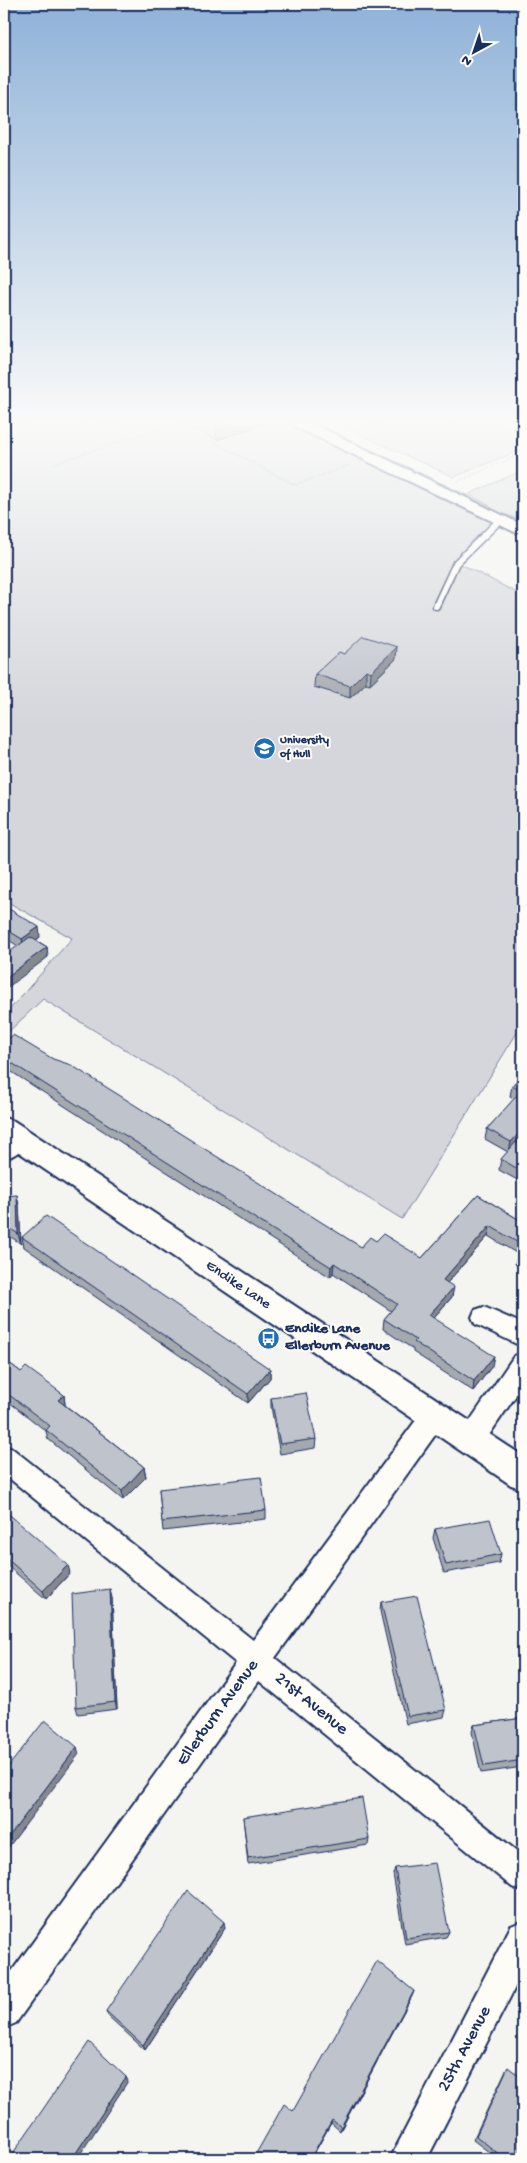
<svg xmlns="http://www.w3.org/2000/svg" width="527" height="2163" viewBox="0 0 527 2163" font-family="'Gochi Hand',sans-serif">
<rect width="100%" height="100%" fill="#f4f4f1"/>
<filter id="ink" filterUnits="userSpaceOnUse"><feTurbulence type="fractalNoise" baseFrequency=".02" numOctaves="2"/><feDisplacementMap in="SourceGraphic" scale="10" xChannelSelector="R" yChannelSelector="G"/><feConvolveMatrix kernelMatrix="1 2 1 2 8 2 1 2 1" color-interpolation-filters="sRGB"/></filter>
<g filter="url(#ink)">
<path fill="#d4d6db" stroke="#78829c" d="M 4,424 L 317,424 L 490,506 L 469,494 L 523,470 L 523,522 L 508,515 L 461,564 L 523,596 L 523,1023 L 402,1219 L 43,999 L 4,1036 L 4,1016 L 72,938 L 4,900 Z
M 337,424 L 523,424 L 523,449 L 454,477 Z"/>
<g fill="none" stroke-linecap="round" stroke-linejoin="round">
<defs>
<path id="service" d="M 436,606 L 456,563 L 500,520"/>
<path id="minor" d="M 19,1130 L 27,1132 L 30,1138 C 25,1148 15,1156 4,1159 L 4,1138 L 11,1132 Z
M 484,1307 L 523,1324 L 523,1347 L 475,1324 L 472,1317 L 475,1310 Z
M 523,1353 L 523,1385 L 481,1447 L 472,1451 L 463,1447 L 459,1439 L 463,1431 L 514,1356 Z
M 434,1404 L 443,1408 L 447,1416 L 443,1424 L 275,1658 L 523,1856 L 523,1892 L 512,1887 L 259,1681 L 16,2023 L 4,2028 L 4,1982 L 236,1663 L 4,1474 L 4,1446 L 13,1449 L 253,1640 L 425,1408 Z
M 523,1921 L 523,1972 L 427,2159 L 390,2159 L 511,1926 Z"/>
<path id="tertiary" d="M 294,424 L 313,424 L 523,525 L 523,536 L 296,427 Z
M 4,1118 L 14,1121 L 523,1456 L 523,1489 L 511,1485 L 4,1142 Z"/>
</defs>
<use href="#service" stroke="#1b2f5e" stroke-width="9"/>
<use href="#minor" stroke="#1b2f5e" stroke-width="4"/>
<use href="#tertiary" stroke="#1b2f5e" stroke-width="4"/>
<path stroke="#1b2f5e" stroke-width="2" stroke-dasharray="0.5 2.5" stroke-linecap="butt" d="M 179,424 L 295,485 L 350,465
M 55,463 L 174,424
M 458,481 L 523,453"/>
<use href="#service" stroke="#fdfcf7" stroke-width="6"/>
<use href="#minor" fill="#fdfcf7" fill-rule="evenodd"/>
<use href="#tertiary" fill="#fdfcf7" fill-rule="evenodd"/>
</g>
<path fill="#a4a8af" stroke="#1b2f5e" d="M 191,424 L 265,424 L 217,440 L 192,428 Z
M 344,654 L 396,659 L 370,684 L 366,683 L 350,698 L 314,687 L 315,674 Z
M 4,906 L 40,937 L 36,940 L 47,947 L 48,957 L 18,946 L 4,937 Z
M 4,1042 L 361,1247 L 376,1241 L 422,1258 L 478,1195 L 523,1222 L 523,1269 L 515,1264 L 518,1254 L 488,1236 L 447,1283 L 452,1297 L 433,1318 L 492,1366 L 473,1391 L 413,1352 L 413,1349 L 383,1329 L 384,1319 L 391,1311 L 333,1273 L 330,1277 L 4,1067 Z
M 523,1073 L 523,1136 L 518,1143 L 523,1146 L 523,1183 L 499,1170 L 501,1159 L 508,1152 L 485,1139 L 487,1129 L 515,1099 L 510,1096 L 512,1086 Z
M 4,1196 L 19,1205 L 21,1244 L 4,1232 Z
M 22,1237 L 270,1369 L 270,1378 L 248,1403 L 24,1247 Z
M 4,1359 L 21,1372 L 64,1395 L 65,1405 L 144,1467 L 146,1477 L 123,1500 L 48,1439 L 46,1431 L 4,1398 Z
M 271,1398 L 316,1439 L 315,1448 L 280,1454 L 271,1407 Z
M 523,1405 L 523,1419 L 519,1417 L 522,1407 Z
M 159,1489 L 266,1510 L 266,1519 L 163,1531 Z
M 4,1510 L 70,1573 L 46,1599 L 4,1563 Z
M 435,1529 L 501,1554 L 499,1563 L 444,1573 L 433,1538 Z
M 523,1571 L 523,1589 L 520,1580 Z
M 112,1598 L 117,1709 L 78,1714 L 76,1707 Z
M 381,1602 L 446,1710 L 444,1717 L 406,1724 L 380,1611 Z
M 523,1718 L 523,1767 L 481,1773 L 472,1732 L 474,1725 Z
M 243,1817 L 369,1839 L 368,1845 L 248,1864 Z
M 395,1868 L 449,1932 L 446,1937 L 405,1944 L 393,1874 Z
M 225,1928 L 145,2050 L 108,2016 L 106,2011 Z
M 414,1991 L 412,1996 L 340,2131 L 331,2123 L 311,2159 L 253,2159 L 293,2111 Z
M 508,2067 L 523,2159 L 498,2159 L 473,2140 L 505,2072 Z"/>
<path fill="#86888f" stroke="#1b2f5e" d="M 229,424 L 265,424 L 217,440 L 216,428 Z
M 397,647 L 396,659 L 370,684 L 371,672 Z
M 366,670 L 366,683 L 350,698 L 350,686 Z
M 39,927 L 40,937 L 24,949 L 22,939 Z
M 47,947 L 48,957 L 4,990 L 4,979 Z
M 523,1129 L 523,1136 L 509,1152 L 511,1142 Z
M 17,1195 L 19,1205 L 21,1244 L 18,1234 Z
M 490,1226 L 488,1236 L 441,1290 L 443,1280 Z
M 523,1241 L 523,1248 L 518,1254 L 520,1244 Z
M 334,1263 L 333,1273 L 330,1277 L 331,1267 Z
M 454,1287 L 452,1297 L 427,1325 L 429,1315 Z
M 494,1356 L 492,1366 L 473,1391 L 474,1381 Z
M 270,1369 L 270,1378 L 248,1403 L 248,1394 Z
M 64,1395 L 65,1405 L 60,1410 L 58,1400 Z
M 144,1467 L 146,1477 L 123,1500 L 122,1491 Z
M 68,1565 L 70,1573 L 46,1599 L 43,1591 Z
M 110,1589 L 112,1598 L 117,1709 L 115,1702 Z
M 77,1747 L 79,1754 L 4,1853 L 4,1843 Z
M 224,1922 L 225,1928 L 145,2050 L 143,2045 Z
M 414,1991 L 412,1996 L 340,2131 L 341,2127 Z
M 126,2077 L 128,2081 L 77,2159 L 72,2159 Z
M 332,2120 L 331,2123 L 311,2159 L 310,2159 Z"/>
<path fill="#bfc3cc" stroke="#1b2f5e" d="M 208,424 L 229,424 L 216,428 Z
M 363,636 L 397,647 L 371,672 L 366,670 L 350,686 L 315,674 L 339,652 L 344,654 Z
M 4,906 L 39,927 L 22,939 L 4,928 Z
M 30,937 L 47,947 L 4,979 L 4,956 Z
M 13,1035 L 53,1059 L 71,1065 L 361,1247 L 370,1237 L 376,1241 L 383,1234 L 422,1258 L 478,1195 L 523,1222 L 523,1241 L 520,1244 L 490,1226 L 443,1280 L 454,1287 L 429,1315 L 494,1356 L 474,1381 L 414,1342 L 416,1340 L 384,1319 L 397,1304 L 334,1263 L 331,1267 L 4,1058 L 4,1042 Z
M 523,1073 L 523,1092 L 512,1086 Z
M 519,1093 L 523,1095 L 523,1129 L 511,1142 L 487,1129 Z
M 516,1142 L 523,1146 L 523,1172 L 501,1159 Z
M 17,1195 L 18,1234 L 4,1224 L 4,1196 Z
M 46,1216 L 270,1369 L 248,1394 L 22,1237 Z
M 523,1248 L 523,1258 L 518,1254 Z
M 4,1359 L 21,1372 L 26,1367 L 64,1395 L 58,1400 L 144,1467 L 122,1491 L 46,1430 L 50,1426 L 4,1391 Z
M 306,1393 L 316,1439 L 280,1444 L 271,1398 Z
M 261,1477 L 266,1510 L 162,1522 L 159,1489 Z
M 4,1510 L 68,1565 L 43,1591 L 4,1556 Z
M 490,1519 L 501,1554 L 446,1565 L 435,1529 Z
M 110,1589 L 115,1702 L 76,1707 L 72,1594 Z
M 417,1596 L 446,1710 L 408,1716 L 381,1602 Z
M 523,1718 L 523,1760 L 484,1766 L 474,1725 Z
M 45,1720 L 77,1747 L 4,1843 L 4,1772 Z
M 362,1798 L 369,1839 L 248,1858 L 243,1817 Z
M 435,1863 L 449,1932 L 406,1938 L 395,1868 Z
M 188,1891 L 224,1922 L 143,2045 L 106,2011 Z
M 377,1961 L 414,1991 L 341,2127 L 332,2120 L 310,2159 L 253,2159 L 284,2104 L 293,2111 Z
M 89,2042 L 126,2077 L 72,2159 L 9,2159 Z
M 508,2067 L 523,2079 L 523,2159 L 505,2159 L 476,2136 Z"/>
</g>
<linearGradient id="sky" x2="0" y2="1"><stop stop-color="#8fb2d8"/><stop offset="0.58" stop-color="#fafaf9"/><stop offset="1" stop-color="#fafaf9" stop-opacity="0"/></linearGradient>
<rect width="527" height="727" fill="url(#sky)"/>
<defs>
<symbol id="university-disc" viewBox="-11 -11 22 22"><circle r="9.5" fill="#1f6fb2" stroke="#fdfcf7"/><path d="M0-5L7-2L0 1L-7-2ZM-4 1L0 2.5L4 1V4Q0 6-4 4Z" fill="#fff"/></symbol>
<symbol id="bus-disc" viewBox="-11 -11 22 22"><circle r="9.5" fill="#1f6fb2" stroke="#fdfcf7"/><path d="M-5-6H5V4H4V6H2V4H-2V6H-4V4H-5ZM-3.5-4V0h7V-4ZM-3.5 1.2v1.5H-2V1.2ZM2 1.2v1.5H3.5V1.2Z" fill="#fff"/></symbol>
</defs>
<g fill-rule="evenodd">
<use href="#university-disc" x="252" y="736" width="25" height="25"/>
<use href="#bus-disc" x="256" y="1326" width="25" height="25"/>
</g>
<g text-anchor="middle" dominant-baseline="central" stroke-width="4" stroke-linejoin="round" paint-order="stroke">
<g font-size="12" font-weight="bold" fill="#1b2f5e" stroke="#fdfcf7" text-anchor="start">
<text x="280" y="741">University<tspan x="280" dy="14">of Hull</tspan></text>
</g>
<g font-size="15" fill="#1b2f5e" stroke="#fdfcf7">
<text transform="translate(238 1285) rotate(34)">Endike Lane</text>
</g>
<g font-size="15" font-weight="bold" fill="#1b2f5e" stroke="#fdfcf7" text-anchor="start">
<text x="285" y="1329">Endike Lane<tspan x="285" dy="17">Ellerburn Avenue</tspan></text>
</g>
<g font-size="18" fill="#1b2f5e" stroke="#fdfcf7">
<text transform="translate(311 1704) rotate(39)">21st Avenue</text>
<text transform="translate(218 1713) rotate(-54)">Ellerburn Avenue</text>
<text transform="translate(465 2049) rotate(-62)">25th Avenue</text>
</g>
</g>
<rect width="527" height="2163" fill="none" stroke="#fdfcf7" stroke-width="20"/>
<rect x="10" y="10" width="507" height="2143" fill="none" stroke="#1b2f5e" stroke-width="2" filter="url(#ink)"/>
<g transform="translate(474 52) rotate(220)" stroke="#fdfcf7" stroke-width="4" paint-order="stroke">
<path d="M0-4L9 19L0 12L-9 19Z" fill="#1b2f5e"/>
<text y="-8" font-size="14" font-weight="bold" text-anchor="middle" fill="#1b2f5e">N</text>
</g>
</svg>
